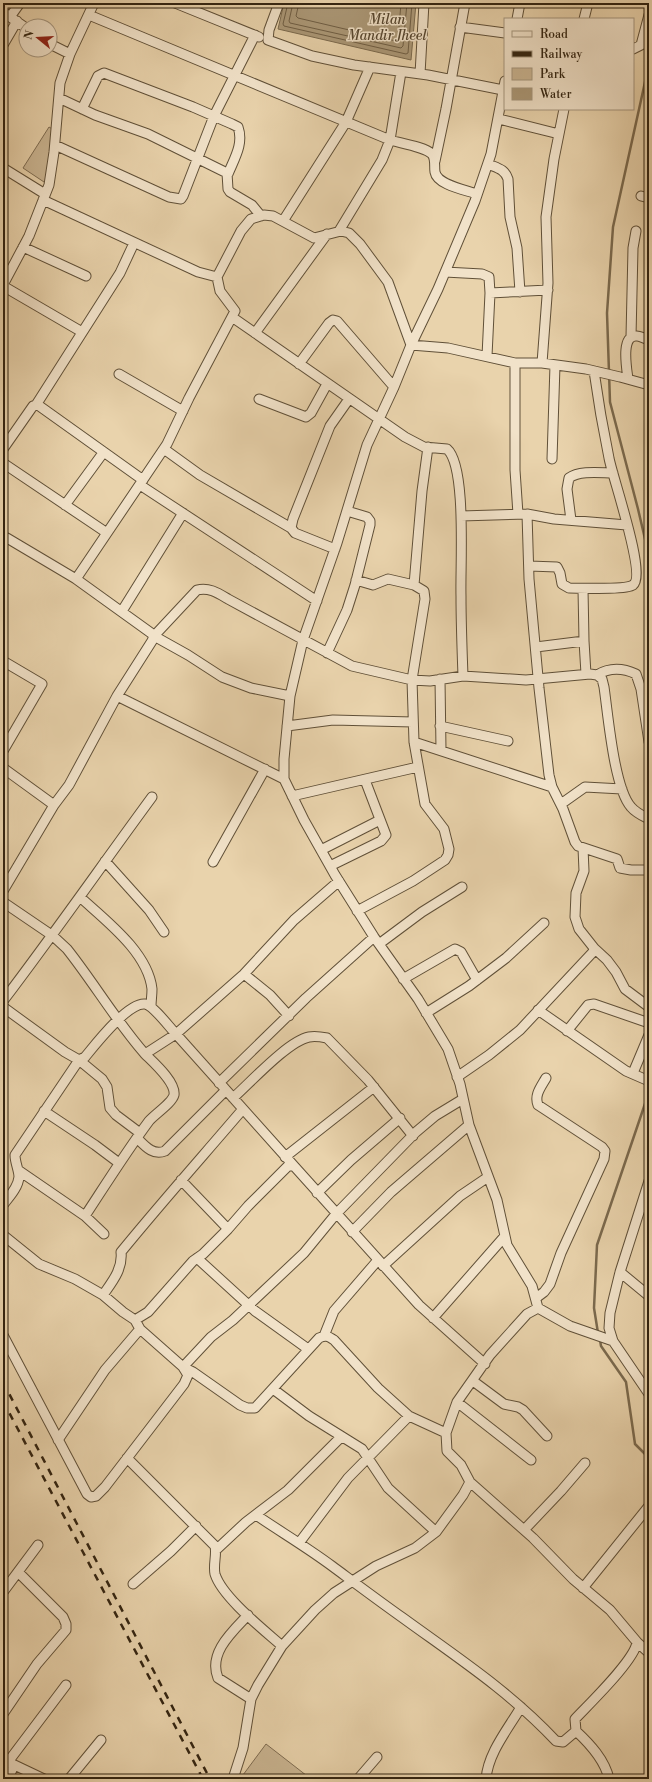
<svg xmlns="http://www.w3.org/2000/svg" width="652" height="1782" viewBox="0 0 652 1782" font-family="'Libre Bodoni',serif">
<rect width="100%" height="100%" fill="#e9d3ac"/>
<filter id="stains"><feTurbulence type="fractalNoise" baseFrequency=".005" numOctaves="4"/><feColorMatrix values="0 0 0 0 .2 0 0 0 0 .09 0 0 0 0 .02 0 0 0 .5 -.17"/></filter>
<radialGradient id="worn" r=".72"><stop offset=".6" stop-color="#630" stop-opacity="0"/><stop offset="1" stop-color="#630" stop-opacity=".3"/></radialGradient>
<path fill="#cab592" stroke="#7e6c52" d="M 49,127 L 54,130 L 47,184 L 23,168 Z
M 266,1744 L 311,1779 L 240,1779 Z"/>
<path fill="#ab9877" stroke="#7b6a4e" d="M 284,3 L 416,3 L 411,60 L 278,29 Z"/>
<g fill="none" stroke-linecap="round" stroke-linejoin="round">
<path stroke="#6f5e44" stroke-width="1" d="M 288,3 L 283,24 L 284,26 L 406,54 L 408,53 L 412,3
M 293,3 L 289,21 L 290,23 L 401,48 L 403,46 L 407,3
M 299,3 L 296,16 L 298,18 L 396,41 L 398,39 L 401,3"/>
<path stroke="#7b6a4e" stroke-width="2.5" d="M 649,64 L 613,227 L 607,313 L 610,402 L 638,509 L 649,556
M 598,1333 L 594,1308 L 597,1245 L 649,1092
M 600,1340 L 601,1346 L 626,1382 L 635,1444 L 649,1458"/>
<defs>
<path id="minor" d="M 175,3 L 259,37
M 279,3 L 269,30 L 268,40 L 312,56 L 354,65 L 428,75 L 503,90
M 3,12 L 26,28
M 89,15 L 390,140 C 400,143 425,147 432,154 C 436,159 434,166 435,172 C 437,185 466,190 477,194
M 10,17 L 20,3
M 517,19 L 520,3
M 584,19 L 588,3
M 460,27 L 505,33
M 50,44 L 70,54
M 3,45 L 17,21
M 633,49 L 641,45 L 649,15
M 420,74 L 424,3
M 505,81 L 491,154 L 475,201 L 438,289 L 411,345 L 394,387 L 367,445 L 337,543 L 303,640 L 290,696 L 284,759 L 284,779 L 304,820 L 335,875 L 374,937 L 418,999 L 448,1049 L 460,1084 L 469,1125 L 497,1200 L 507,1245 L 532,1286 L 538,1308
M 59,98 L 95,115 L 148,134 L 227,173 L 228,189 L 230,192 L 252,205 L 261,216
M 82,109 L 98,76 L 104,73 L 193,107 L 232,124 L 238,127 C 244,144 234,159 228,174
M 499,119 L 559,134
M 55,145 L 169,197 L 181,199 L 183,196 L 214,116 L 255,35
M 435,161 L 446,109 L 465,3
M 488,164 C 497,168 505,169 508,179 L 510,217 L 517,248 L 520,292
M 3,168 L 45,194
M 641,196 L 649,198
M 43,200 L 198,272 L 217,277
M 283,221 L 346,122 L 370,67
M 339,231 L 382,160 L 390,140 L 401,72
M 23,247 L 86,276
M 445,272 L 482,274 L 489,277 L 490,293 L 487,356
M 3,285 L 29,236 L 49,185 L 54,152 L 60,83 L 70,54 L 94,3
M 3,286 L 82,332
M 490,293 L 548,290
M 232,317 L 405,437 L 424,447 L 447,449 C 467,466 460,568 461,596 C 461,623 462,649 463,676
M 255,333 L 327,234
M 631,337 L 633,248 L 636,231
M 411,345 L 448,348 L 515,363 L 542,363 L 586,369 L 620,377 L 649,385
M 515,363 L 515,470 L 518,514
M 542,363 L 548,283 L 546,217 L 554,159 L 564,109
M 299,364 L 329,323 L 333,320 L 337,321 L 394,387
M 119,374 L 183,411
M 628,379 C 627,370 620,334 637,336 C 641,336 645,339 649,340
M 259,399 L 306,417 L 311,413 L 327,384
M 36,405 L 120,273 L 134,243
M 3,449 L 33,406 L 38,405 L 143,480
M 164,449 L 200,475 L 291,528
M 552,459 L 555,365
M 3,463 L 107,533
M 140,485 L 317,601
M 65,505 L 103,453
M 527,514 L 529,579 L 539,688 L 549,775 L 552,787 L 563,809 L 575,842 L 578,846 L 617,859 L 620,868 L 631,870 L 649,870
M 461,516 L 527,514 L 554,519 L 627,525
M 571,520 L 567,489 L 569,478 C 580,470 601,473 613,473
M 3,542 L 7,538 L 76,579
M 335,549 L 295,533 L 291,528 L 293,519 L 330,426 L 349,399
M 529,566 L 557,567 L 560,573 L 562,584 L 569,588 C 580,588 626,590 633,585 C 647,575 612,476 609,458 C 603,429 598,400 594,371
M 356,580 L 373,585 L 388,579 L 414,585 L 424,591 L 425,599 L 412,680 L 414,742 L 425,804 L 444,829 L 449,849 L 448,855 L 445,860 L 413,881 L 357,911
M 414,585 L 422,491 L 428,447
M 583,589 L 584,641 L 586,674
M 122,611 L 183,513
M 536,647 L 584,641
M 327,653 L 347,610 L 355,585 L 370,525 L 370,521 L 367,517 L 347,511
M 3,661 L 42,684 L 3,751
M 597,675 C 610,667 623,668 636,674 L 641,689 L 649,742
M 440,679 L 441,750
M 117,696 L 284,779
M 290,696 L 251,688 L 222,677 L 188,655 L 154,636 L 197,590 C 209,587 218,593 228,599 L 352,666 L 412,680 L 430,681 L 463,676 L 526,680 L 590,674 L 597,675 L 602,679 L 604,687 C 608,714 614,788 631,807 C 636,813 643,816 649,819
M 287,726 L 333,720 L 413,722
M 440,726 L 508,741
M 414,742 L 552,787
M 3,768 L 54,805
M 292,796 L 418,767
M 561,804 L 585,787 L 622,789
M 321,850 L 380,820
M 105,861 L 149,910 L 164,932
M 213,862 L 265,769
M 330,866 L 381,841 L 386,835 L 365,780
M 3,891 L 54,805 L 69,785 L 117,696 L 152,641 L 154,636 L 151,633 L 76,579 L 167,444 L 189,398 L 235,311 L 220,291 L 217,277 L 241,231 L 251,219 L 264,215 L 273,216 L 314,238 L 341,231 L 349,233 L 360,244 L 388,282 L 411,345
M 80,897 C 105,920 148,952 152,989 C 152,995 151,1001 151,1007
M 3,902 L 53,936 L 67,949 C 94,983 116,1021 145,1054 C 153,1062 176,1082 174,1095 C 172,1103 155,1114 149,1121 C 126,1152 106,1184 85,1216
M 379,944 L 422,912 L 462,887
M 594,948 L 607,960 L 616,972 L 625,989 L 649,1007
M 244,974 L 270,995 L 289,1016
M 403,979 L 455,949 L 461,952 L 477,980
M 3,1001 C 54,934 102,865 152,797
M 3,1007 L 65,1052 L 79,1060 L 85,1057 C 95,1045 128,1002 145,1004 C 153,1005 170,1028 176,1034 L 244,974 L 294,920 L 339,881
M 538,1010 L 626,1071 L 649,1081
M 426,1013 L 469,986 L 506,958 L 544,923
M 567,1031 L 588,1005 L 594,1004 L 649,1023
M 145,1054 L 176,1034 L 294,1166
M 633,1073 L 649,1035
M 457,1077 L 489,1055 L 520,1030 L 593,952 L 594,948 L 579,929 L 575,917 L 576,893 L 584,871 L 583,848
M 219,1083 L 306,998 L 374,937
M 233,1098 C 250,1083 288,1041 309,1037 C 314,1036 322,1037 327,1038 L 368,1080 L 413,1136
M 44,1111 L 95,1145 L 119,1163
M 137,1138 C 145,1146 153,1156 165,1151 L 226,1090
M 285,1157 L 374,1087
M 18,1170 L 85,1216 L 104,1234
M 181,1180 L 228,1229
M 649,1181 L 620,1272 L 610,1313 L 609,1328 L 613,1341 L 649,1394
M 317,1193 L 351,1160 L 400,1118
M 3,1205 C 9,1197 18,1188 19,1177 C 19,1170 15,1163 15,1155 L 79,1060 L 102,1079 L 107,1087 L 110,1108 L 116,1115 L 140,1133
M 352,1232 L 391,1192 L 469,1125
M 3,1235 L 39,1264 L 75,1279 L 103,1295 L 123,1312 L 135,1320 L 148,1312 L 193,1261 L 203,1254 L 228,1229 L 248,1206 L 288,1166 L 294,1166 L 419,1305 L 485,1364
M 197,1258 L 255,1311 L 308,1349
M 383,1266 L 460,1196 L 488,1177
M 620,1272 L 649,1296
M 103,1295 C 112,1282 123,1269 121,1252 C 161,1203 202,1157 243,1109
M 536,1298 L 544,1292 L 550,1284 L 561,1253 L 604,1159 L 605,1151 L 602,1147 L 538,1105 C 534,1095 541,1087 546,1078
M 433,1318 L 505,1236
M 3,1335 L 87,1494 L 91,1497 L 96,1496 L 105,1487 L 184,1384 L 188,1375 L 183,1367 L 140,1329 L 135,1320
M 324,1336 L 334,1311 L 378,1260
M 473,1381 L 504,1404 L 518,1407 L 523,1410 L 547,1436
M 273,1389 L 309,1416 L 362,1449 L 388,1488 L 436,1532
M 457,1402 L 531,1460
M 446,1433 L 409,1416 L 378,1388 L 334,1340 C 328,1336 326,1335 319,1338 L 255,1408 L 247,1408 L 240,1405 L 193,1372 L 183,1367 L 211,1337 L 233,1320 L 304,1253 L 336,1214 L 416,1132 L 435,1116 L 463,1099
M 58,1440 L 105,1370 L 140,1329
M 127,1458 L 215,1546 C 217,1555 213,1564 215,1574 C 222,1597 264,1630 282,1646
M 470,1482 L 533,1538 L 573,1579 L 610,1610 L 637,1642 C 635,1660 589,1704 575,1719 L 576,1731 C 590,1744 605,1760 609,1779
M 256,1515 C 281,1532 308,1548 332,1566 C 355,1583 379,1601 403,1618 C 458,1658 509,1691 556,1741 L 563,1742 L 576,1731
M 524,1530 L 561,1491 L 585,1463
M 299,1543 L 348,1478 L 409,1416
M 216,1550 L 246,1522 L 288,1490 L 341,1437
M 133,1584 L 171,1551 L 196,1526
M 583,1588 L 649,1506
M 3,1592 L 38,1545
M 248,1615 C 232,1632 208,1653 218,1678 L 251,1699
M 637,1642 L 649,1653
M 3,1714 L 37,1664 L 66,1630 L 66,1624 L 63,1617 L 18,1572
M 4,1760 L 44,1779
M 8,1762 L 66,1685
M 8,1779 L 14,1765
M 69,1779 L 101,1740
M 233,1779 L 243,1748 L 251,1699 L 258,1685 L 282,1646 L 315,1610 L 334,1593 L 376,1566 L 415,1548 L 436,1532 L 463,1495 L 470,1482 L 461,1465 L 447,1451 L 446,1433 L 457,1402 L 490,1355 L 527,1314 L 538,1308 L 570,1326 L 613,1341
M 358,1779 L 377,1757
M 486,1779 C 488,1753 508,1729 521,1707"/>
</defs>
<use href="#minor" stroke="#605038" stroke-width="11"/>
<use href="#minor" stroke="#f1e2c9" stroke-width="9"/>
<path stroke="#332411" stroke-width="2.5" stroke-dasharray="7 7" stroke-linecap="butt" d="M 3,1382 L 210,1779
M 3,1401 L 203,1779"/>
</g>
<g text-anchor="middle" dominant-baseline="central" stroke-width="3" stroke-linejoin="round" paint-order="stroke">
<g font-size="14" font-style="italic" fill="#574730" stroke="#f1e2c9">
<text x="387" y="20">Milan<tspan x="387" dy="16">Mandir Jheel</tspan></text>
</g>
</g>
<rect width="652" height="1782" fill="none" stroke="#e9d3ac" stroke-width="16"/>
<rect x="4" y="4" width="644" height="1774" fill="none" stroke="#332411" stroke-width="2"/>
<rect x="8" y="8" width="636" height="1766" fill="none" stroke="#332411"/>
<rect x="504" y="18" width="130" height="92" fill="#f1e2c9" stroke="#a5967f"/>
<rect x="512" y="31" width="20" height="6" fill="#f1e2c9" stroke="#a5967f"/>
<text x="540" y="38" font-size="12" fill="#332411">Road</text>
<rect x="512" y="51" width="20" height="6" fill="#332411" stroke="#a5967f"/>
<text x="540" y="58" font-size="12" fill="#332411">Railway</text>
<rect x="512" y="68" width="20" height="12" fill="#cab592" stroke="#a5967f"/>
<text x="540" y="78" font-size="12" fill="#332411">Park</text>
<rect x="512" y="88" width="20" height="12" fill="#ab9877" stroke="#a5967f"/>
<text x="540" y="98" font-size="12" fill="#332411">Water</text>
<g transform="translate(38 38) rotate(288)"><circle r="19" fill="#f1e2c9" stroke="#a5967f"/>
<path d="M0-3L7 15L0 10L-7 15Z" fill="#8f2418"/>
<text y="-6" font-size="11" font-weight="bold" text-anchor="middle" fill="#332411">N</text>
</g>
<rect width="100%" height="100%" filter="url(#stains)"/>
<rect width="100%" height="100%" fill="url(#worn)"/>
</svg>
